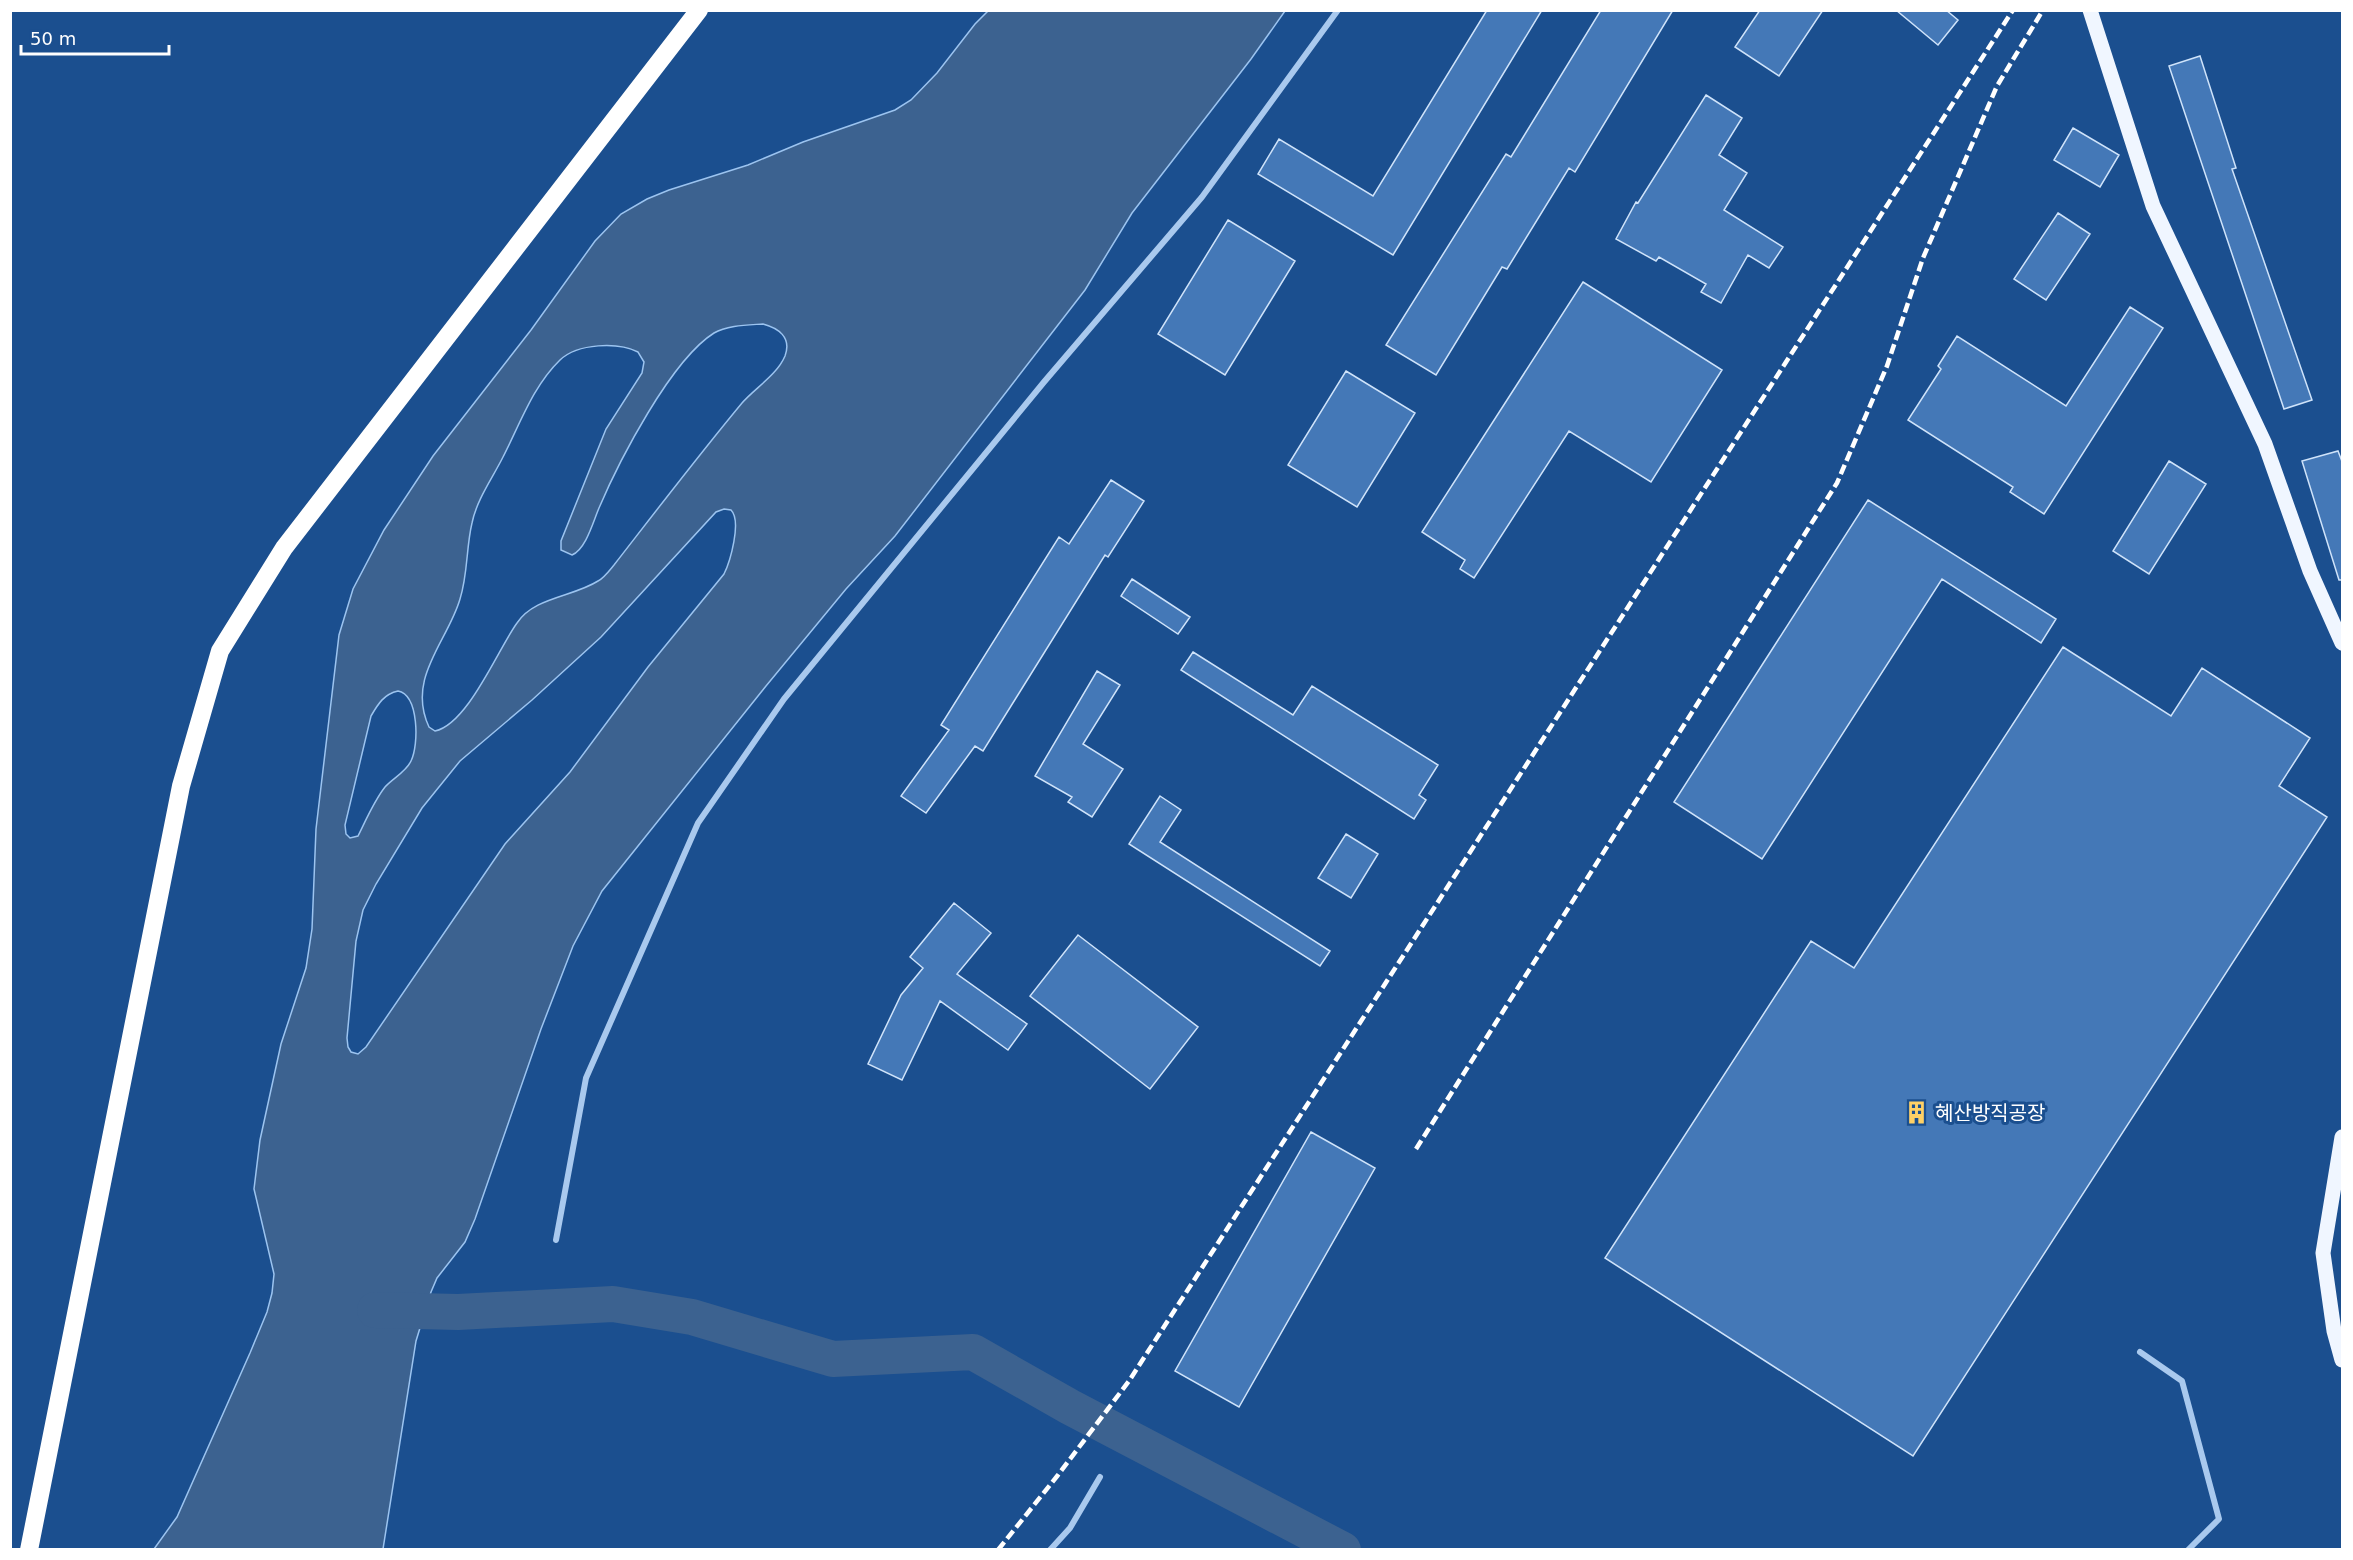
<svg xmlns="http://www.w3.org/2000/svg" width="2353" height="1560" viewBox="0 0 2353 1560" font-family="'DejaVu Sans','Noto Sans KR',sans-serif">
<rect width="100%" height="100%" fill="#1b4f8f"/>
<path fill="#3c6290" stroke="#9cc4f0" stroke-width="1.5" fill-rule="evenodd" d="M 988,11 L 1285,11 L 1251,59 L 1132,213 L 1085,290 L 895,536 L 846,589 L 766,686 L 602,891 L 573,946 L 541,1029 L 475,1219 L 465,1242 L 437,1278 L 431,1292 L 416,1341 L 383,1549 L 154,1549 L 177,1517 L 250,1353 L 267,1312 L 272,1293 L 274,1274 L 254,1189 L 260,1140 L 281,1044 L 306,968 L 312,929 L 316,829 L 339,635 L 353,589 L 384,530 L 433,456 L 531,330 L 595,241 L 621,214 L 647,199 L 669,190 L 748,165 L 803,142 L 895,110 L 911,100 L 937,73 L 975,24 ZM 763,324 C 778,328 792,337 785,356 C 777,375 755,388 742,403 C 698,456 656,511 614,565 C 609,571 604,578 598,581 C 573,597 534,597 517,623 C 498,649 468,724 435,731 L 429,727 C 406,678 448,641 460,599 C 468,574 466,548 472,523 C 477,499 492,479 503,457 C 520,424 533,386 560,360 C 578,343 618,342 638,352 L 644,362 L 642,373 L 606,429 L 561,541 L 561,550 L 572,555 C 586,549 593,522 599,508 C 619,461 671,360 714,333 C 727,325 748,325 763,324 ZM 724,509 L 731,510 C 742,521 730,562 724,574 L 648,667 L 570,772 L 505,844 L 366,1047 L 358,1054 L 351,1052 L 348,1047 L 347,1038 L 356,941 L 363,910 L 376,884 L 422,808 L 460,761 L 532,700 L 601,637 L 716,512 ZM 398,691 C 419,695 419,745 411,761 C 406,772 393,778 385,787 C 374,801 366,820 358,836 L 350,838 L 346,834 L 345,825 L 371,716 C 378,704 384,694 398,691 Z"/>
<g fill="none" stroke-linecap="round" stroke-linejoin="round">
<path stroke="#3c6290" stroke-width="36" d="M 375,1310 L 458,1312 L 613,1304 L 692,1317 L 833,1359 L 973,1352 L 1070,1407 L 1343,1550"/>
</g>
<path fill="#4478b7" stroke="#cfe3fa" stroke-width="1.5" d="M 1487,10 L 1542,10 L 1393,255 L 1258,174 L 1279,139 L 1373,196 Z
M 1601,10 L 1673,10 L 1575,172 L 1569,168 L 1507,269 L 1502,267 L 1436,375 L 1386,345 L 1506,154 L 1511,157 Z
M 1760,10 L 1823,10 L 1779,76 L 1735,47 Z
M 1896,10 L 1946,10 L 1958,20 L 1938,45 Z
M 2200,56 L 2236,168 L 2232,169 L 2312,400 L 2284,409 L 2169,66 Z
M 1706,95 L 1742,118 L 1719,155 L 1747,173 L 1724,210 L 1783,247 L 1769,268 L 1748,255 L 1721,303 L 1701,292 L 1706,284 L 1659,257 L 1656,261 L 1616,239 L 1636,202 L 1638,203 Z
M 2073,128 L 2119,155 L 2100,187 L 2054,160 Z
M 2058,213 L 2090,234 L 2046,300 L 2014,279 Z
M 1228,220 L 1295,261 L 1225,375 L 1158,334 Z
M 1583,282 L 1722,370 L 1651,482 L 1569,431 L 1474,578 L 1460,569 L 1465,560 L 1422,532 Z
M 2130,307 L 2163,328 L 2044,514 L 2010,492 L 2013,487 L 1908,420 L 1941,369 L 1938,366 L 1957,336 L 2066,406 Z
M 1346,371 L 1415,413 L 1357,507 L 1288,465 Z
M 2338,451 L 2343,464 L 2343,580 L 2339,580 L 2302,461 Z
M 2169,461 L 2206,484 L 2149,574 L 2113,551 Z
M 1111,480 L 1144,501 L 1108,557 L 1105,555 L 983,751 L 975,746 L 926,813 L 901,796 L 949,730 L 941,725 L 1059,537 L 1069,544 Z
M 1868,500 L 2056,619 L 2041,643 L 1942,579 L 1762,859 L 1674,802 Z
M 1132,579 L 1190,617 L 1178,634 L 1121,596 Z
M 2063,647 L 2171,716 L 2202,668 L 2310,738 L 2279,786 L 2327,817 L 1913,1456 L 1605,1258 L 1811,941 L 1854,968 Z
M 1193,652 L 1293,715 L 1312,686 L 1438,765 L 1419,795 L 1426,800 L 1414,819 L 1181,670 Z
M 1097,671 L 1120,685 L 1083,744 L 1123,769 L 1092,817 L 1068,802 L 1072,797 L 1035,776 Z
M 1160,796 L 1181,810 L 1160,842 L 1330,951 L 1320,966 L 1129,844 Z
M 1346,834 L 1378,854 L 1351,898 L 1318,878 Z
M 954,903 L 991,933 L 957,974 L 1027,1024 L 1008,1050 L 940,1001 L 902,1080 L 868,1064 L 901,995 L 923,968 L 910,957 Z
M 1078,935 L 1198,1027 L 1150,1089 L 1030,996 Z
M 1311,1132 L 1375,1168 L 1239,1407 L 1175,1371 Z"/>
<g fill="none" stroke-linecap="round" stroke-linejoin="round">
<path stroke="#a9c9ee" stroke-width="6" d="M 556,1240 L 586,1078 L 698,823 L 784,699 L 1044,382 L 1202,197 L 1338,10
M 2140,1352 L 2182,1381 L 2219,1519 L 2188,1550
M 1050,1550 L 1070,1528 L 1100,1477"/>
<path stroke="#f0f6ff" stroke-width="15" d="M 2090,10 L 2153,206 L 2265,444 L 2310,571 L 2342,643
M 2342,1137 L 2323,1253 L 2334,1331 L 2342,1360"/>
<path stroke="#fff" stroke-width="18" d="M 29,1550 L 181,786 L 220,651 L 284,548 L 699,10"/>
<path stroke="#fff" stroke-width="4.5" stroke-dasharray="10 4.5" stroke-linecap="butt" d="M 1416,1149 L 1837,483 L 1887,366 L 1923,258 L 1997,86 L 2043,10
M 998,1550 L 1058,1475 L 1129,1381 L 2013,10"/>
</g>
<defs>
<symbol id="building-bare" viewBox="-9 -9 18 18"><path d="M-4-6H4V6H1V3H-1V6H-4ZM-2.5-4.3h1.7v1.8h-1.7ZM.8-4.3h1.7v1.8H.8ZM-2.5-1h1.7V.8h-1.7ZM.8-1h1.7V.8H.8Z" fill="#ffd166" stroke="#1b4f8f" stroke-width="2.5" paint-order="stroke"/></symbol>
</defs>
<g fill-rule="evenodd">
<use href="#building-bare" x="1900" y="1096" width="33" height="33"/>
</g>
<g text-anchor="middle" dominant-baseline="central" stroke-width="6" stroke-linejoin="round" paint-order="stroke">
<g font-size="20" fill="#fff" stroke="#1b4f8f" text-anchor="start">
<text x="1935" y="1113">혜산방직공장</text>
</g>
</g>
<rect width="2353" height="1560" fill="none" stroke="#ffffff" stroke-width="24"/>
<path d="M21 45v9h148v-9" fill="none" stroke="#ffffff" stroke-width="3"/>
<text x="30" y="45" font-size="18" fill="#ffffff" stroke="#1b4f8f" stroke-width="4.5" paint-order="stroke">50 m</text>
</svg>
